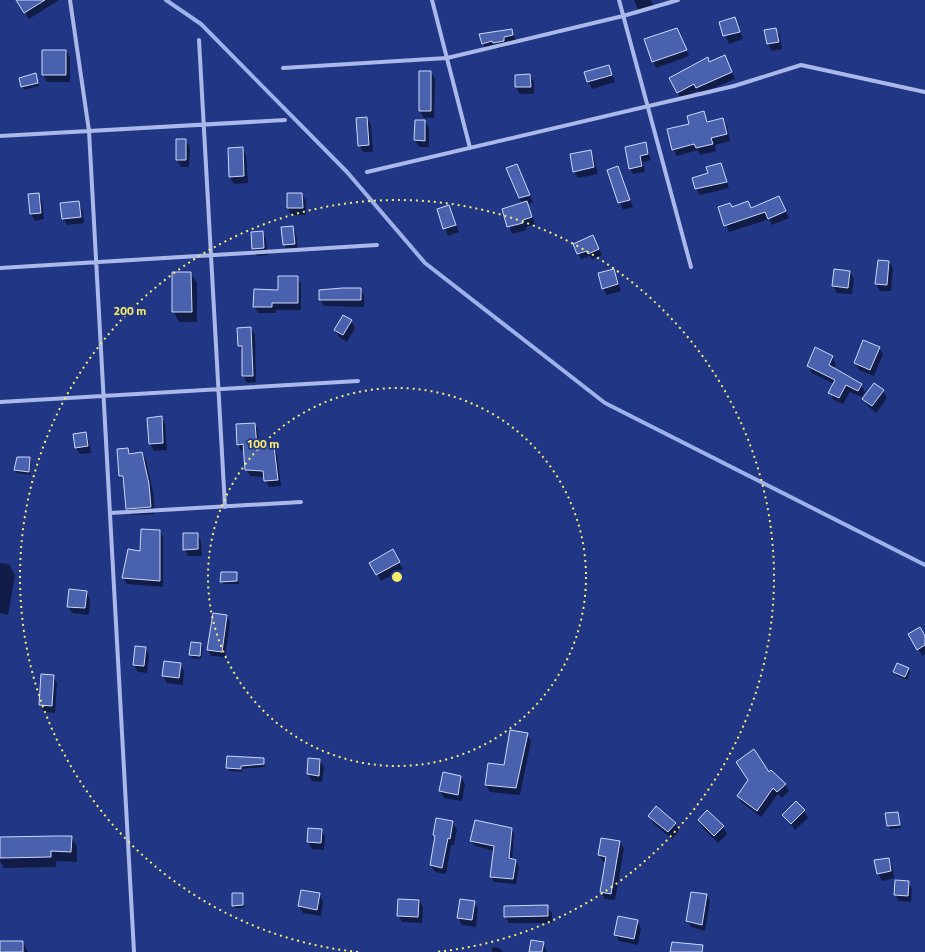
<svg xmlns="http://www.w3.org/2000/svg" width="925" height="952" viewBox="0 0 925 952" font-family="'Titillium Web',sans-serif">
<rect width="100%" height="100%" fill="#213785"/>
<path fill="#0007" d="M 22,0 L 59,0 L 29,19 L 19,2 Z
M 634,0 L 651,0 L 654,6 L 639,12 Z
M 735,18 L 743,39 L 729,44 L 720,22 Z
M 776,29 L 780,36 L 782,49 L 772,51 L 768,44 L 766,30 Z
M 511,30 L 516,40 L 506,43 L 507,46 L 497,49 L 496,46 L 486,49 L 483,44 Z
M 680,36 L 689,56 L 656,68 L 653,61 Z
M 43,51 L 66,51 L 70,58 L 70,82 L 47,82 L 43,75 Z
M 707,58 L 710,63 L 728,63 L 735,79 L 700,94 L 698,90 L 681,99 L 670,78 Z
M 609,66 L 615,82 L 592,89 L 585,73 Z
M 431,72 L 435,79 L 434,118 L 424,118 L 420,111 Z
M 35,75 L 39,86 L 24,90 L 20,79 Z
M 516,76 L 530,76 L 534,82 L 534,94 L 520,94 L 516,87 Z
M 704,113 L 709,123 L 723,119 L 727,126 L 730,141 L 715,145 L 716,151 L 700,155 L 698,150 L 677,156 L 673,149 L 690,124 Z
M 367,118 L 371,125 L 373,152 L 363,152 L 359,145 Z
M 425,121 L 429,128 L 429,147 L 419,147 L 415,140 Z
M 186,140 L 190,147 L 189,167 L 181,167 L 177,160 Z
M 645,143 L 651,160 L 643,162 L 645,172 L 633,174 L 630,168 Z
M 242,148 L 246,155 L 248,183 L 234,184 L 230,177 Z
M 590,151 L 594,158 L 598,174 L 578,178 L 574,171 Z
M 720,164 L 729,188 L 700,195 L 696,188 Z
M 517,165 L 533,202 L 528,204 L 535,224 L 526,227 L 527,230 L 512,234 L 503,209 L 523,204 L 519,198 Z
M 617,168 L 633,207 L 623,210 L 608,171 Z
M 38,194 L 42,201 L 44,219 L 35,221 L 31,214 Z
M 302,194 L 306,201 L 306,215 L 292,215 L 288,208 Z
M 779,197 L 789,218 L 772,225 L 769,219 L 729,232 L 720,208 L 732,208 L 748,202 L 752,209 Z
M 78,202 L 82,209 L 84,223 L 67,225 L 63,218 Z
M 448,206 L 459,232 L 448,236 L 438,210 Z
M 292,227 L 296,234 L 298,251 L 288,252 L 284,245 L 282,228 Z
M 262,232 L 266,239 L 268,255 L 257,256 L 253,249 Z
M 596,242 L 602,255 L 592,259 L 590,256 L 581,259 L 574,244 Z
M 889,262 L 893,268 L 891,291 L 880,291 L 876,284 Z
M 613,270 L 617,277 L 621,291 L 607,295 L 603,288 Z
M 850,272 L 854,279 L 852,294 L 837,293 L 833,286 Z
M 191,273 L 197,283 L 197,322 L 179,322 L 173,311 Z
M 297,277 L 301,284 L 301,310 L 276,310 L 276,313 L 258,313 L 254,306 Z
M 360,289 L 364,296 L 364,307 L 324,306 L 320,299 Z
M 351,321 L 355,328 L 347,342 L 339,337 L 335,330 Z
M 251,328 L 255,335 L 256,382 L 247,383 L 243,376 L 243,352 L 239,346 Z
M 879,347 L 883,354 L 874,376 L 859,370 L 855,363 Z
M 832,357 L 836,364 L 834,369 L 861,385 L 865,392 L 862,397 L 850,392 L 843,404 L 834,400 L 830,393 L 834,384 L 812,373 L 808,366 Z
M 883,391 L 887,398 L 876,413 L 868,406 L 864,399 Z
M 161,417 L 165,424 L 167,450 L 154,451 L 150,444 Z
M 255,424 L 258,430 L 259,448 L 273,447 L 277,454 L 281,486 L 269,487 L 265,477 L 250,476 L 246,469 L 244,451 L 241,451 L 238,444 Z
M 85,434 L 89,441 L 91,453 L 80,454 L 76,448 Z
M 128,449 L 131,455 L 142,453 L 146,460 L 153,492 L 155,514 L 131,515 L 127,508 L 125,484 L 120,476 L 118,450 Z
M 18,458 L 29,458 L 31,461 L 30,475 L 17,473 L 15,470 Z
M 160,531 L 163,537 L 163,587 L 127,584 L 123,578 L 141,552 Z
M 197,534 L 201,541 L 202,556 L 188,556 L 184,549 Z
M 392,550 L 403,569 L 381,581 L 370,563 Z
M 0,563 L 9,564 L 15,575 L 8,615 L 0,613 Z
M 237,573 L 239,584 L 223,584 L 222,581 Z
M 86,592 L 90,599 L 89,615 L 72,613 L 68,607 Z
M 227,616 L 230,622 L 225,657 L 211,656 L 208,650 Z
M 910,634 L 925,637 L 925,654 L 922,656 Z
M 201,644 L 203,647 L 201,659 L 192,658 L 190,655 Z
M 145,648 L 149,655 L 147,673 L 138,672 L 134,665 Z
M 180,664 L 184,671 L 183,685 L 167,683 L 163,676 Z
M 908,668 L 910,672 L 907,680 L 896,675 L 894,672 Z
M 42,675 L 53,676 L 57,683 L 55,713 L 44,712 L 40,705 Z
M 527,734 L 531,741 L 520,795 L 490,792 L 486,785 L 504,766 Z
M 264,759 L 265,767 L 242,769 L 242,772 L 229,771 L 228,768 Z
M 309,759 L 320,760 L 324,767 L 322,782 L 312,781 L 308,774 Z
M 769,773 L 785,784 L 789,791 L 782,798 L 778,794 L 761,817 L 742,803 L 738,796 Z
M 461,777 L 465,784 L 462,801 L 444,798 L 440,791 Z
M 804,811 L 808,818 L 795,830 L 784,815 Z
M 898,813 L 901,828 L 890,829 L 886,814 Z
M 649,816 L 675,824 L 679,831 L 672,839 L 653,823 Z
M 699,821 L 723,827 L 727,834 L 718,843 L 703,828 Z
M 452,822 L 457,829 L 454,845 L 451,845 L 446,874 L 435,872 L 431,865 L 436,839 L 434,835 Z
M 511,828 L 514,834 L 512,860 L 515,861 L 519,866 L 516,884 L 494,882 L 491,877 L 494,851 L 475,846 L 471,841 Z
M 321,830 L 325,837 L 324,850 L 312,849 L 308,842 Z
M 71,837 L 77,847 L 77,862 L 56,861 L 56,867 L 4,868 L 0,861 L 0,838 Z
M 602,839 L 620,842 L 624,849 L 615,900 L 605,899 L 601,892 L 606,862 L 603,862 L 599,855 Z
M 888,859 L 892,866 L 894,878 L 882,881 L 878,874 Z
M 908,882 L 912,889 L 911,902 L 899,901 L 895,894 Z
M 302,891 L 319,894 L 323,901 L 321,916 L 303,913 L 299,906 Z
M 242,894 L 244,908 L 235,908 L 233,905 Z
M 707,895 L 710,901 L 705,931 L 691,927 L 688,921 Z
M 419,900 L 423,907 L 422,923 L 402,922 L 398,915 Z
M 474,902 L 478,909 L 476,927 L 462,925 L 458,918 Z
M 547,906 L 552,913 L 552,923 L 509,923 L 505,916 Z
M 637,921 L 641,928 L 638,945 L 619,941 L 615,934 Z
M 0,942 L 23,942 L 28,952 L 0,952 Z
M 543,943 L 547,952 L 530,952 Z
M 492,947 L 500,948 L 503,952 L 492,952 Z"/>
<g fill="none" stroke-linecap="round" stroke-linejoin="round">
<path stroke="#9eb1ea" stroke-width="4" d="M 166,0 L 201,24 L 347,172 L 425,263 L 605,403 L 925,565"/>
</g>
<path fill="#4a61ad" stroke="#ced8f7" d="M 16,0 L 45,0 L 24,13 Z
M 735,17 L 740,32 L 723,36 L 719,22 Z
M 677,28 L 687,50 L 652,62 L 644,39 Z
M 776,28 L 779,42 L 767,44 L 764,30 Z
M 512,29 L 513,35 L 504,37 L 504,41 L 493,43 L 492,41 L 482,44 L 479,34 Z
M 42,50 L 66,50 L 66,75 L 42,75 Z
M 725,55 L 732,72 L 696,88 L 694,84 L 677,93 L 669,78 L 708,57 L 709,62 Z
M 609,65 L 612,75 L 587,82 L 584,72 Z
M 419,71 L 431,71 L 431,111 L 419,111 Z
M 36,73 L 38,83 L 21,87 L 19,78 Z
M 530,74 L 531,87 L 515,87 L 515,75 Z
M 704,111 L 707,122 L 723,118 L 727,134 L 711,138 L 713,144 L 696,148 L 694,144 L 672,150 L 667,129 L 689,124 L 687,116 Z
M 367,117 L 369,145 L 358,146 L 356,118 Z
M 415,120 L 425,120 L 425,141 L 414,140 Z
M 176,139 L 186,139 L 186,160 L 176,160 Z
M 646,142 L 648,154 L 640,156 L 642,166 L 629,169 L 625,147 Z
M 243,147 L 244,176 L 229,177 L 228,148 Z
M 591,150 L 594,167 L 573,172 L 570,154 Z
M 721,163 L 727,182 L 695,189 L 692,178 L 708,173 L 706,167 Z
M 517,164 L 530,195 L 519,198 L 506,168 Z
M 618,166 L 630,200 L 618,203 L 607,170 Z
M 39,193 L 41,213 L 30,214 L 28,194 Z
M 287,193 L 302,193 L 303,208 L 287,208 Z
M 779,196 L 786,211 L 768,219 L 765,212 L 724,226 L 718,207 L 730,203 L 732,207 L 748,201 L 751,208 Z
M 79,201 L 81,217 L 62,219 L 60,203 Z
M 527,201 L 532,217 L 523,220 L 523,223 L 507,227 L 502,209 Z
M 449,205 L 456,225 L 443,229 L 437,209 Z
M 293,226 L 295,244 L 283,245 L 281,227 Z
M 263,231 L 264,248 L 252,249 L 251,232 Z
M 593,235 L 599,249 L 588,254 L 587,251 L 577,254 L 573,244 Z
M 878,260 L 889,261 L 887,285 L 875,284 Z
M 614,269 L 618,284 L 602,289 L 598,273 Z
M 834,269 L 850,271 L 848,288 L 832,286 Z
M 172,272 L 191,272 L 192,312 L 172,312 Z
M 278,276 L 298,276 L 298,303 L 272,303 L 272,307 L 253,307 L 254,289 L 278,290 Z
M 342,288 L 361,288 L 361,300 L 319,300 L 319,290 Z
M 343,315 L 352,320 L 343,335 L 334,330 Z
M 251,327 L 253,376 L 242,376 L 242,346 L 238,346 L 237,328 Z
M 863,340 L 880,347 L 870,370 L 854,363 Z
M 815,347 L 833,356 L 829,365 L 862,384 L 858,391 L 846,385 L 839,398 L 828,393 L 835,380 L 807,366 Z
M 874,383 L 884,390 L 872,406 L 862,399 Z
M 162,416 L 163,443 L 149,444 L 147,418 Z
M 255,423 L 257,447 L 274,446 L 278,480 L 264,481 L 263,471 L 245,470 L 243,444 L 237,445 L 236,424 Z
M 86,432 L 88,446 L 75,448 L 73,434 Z
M 128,448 L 129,454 L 142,452 L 149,484 L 151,507 L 126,509 L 123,476 L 119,476 L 117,449 Z
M 17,457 L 30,457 L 29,472 L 14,470 Z
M 141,529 L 160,530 L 160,581 L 122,578 L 128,549 L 140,551 Z
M 183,533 L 198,533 L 198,549 L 183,550 Z
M 393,549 L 400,562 L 376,575 L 369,563 Z
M 221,572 L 237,572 L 237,581 L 220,582 Z
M 69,589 L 87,591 L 85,608 L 67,607 Z
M 213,613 L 227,615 L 222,652 L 207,650 Z
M 920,627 L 925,636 L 925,645 L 917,650 L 908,634 Z
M 191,642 L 201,643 L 200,656 L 189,655 Z
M 135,646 L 146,647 L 144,666 L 133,665 Z
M 164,661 L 181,663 L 179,678 L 162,676 Z
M 897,663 L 909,668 L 905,677 L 893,672 Z
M 41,674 L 54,675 L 52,706 L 39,705 Z
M 510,730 L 528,733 L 516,788 L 485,785 L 488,763 L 504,765 Z
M 754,749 L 769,772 L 771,770 L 786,784 L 777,792 L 773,788 L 757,811 L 737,796 L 748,780 L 736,762 Z
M 227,756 L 264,758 L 264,764 L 241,766 L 241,769 L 226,768 Z
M 308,758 L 320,759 L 319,776 L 307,774 Z
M 443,772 L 461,776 L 458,795 L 439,791 Z
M 796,801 L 805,810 L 791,824 L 782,815 Z
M 656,806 L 676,823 L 668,832 L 648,816 Z
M 707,810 L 724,826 L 714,836 L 698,820 Z
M 898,812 L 900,825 L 887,826 L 885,813 Z
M 436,818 L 453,821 L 450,839 L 448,838 L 442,868 L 430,865 L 435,836 L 433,835 Z
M 475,820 L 512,828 L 509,858 L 516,860 L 513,879 L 490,877 L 494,846 L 470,841 Z
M 308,828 L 322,829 L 321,843 L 307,842 Z
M 56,836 L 72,836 L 71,852 L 51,851 L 51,857 L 0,858 L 0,837 Z
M 601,838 L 620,841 L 611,894 L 600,892 L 606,857 L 598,855 Z
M 889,858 L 891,871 L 877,874 L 874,860 Z
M 895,880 L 909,881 L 908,896 L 894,895 Z
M 301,890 L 320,893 L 317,910 L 298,906 Z
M 691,892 L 707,894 L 702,925 L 686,921 Z
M 232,893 L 243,893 L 243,905 L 232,906 Z
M 398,899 L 419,900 L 418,917 L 397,916 Z
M 460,899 L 475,901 L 472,920 L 457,918 Z
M 548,905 L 548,916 L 504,917 L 504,906 Z
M 618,916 L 638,920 L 634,939 L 614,935 Z
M 531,940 L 544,942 L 542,952 L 529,952 Z
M 0,941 L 23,941 L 23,952 L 0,952 Z
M 672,942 L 703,945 L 702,952 L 670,952 Z"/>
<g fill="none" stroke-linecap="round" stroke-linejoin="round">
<path stroke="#aab9e9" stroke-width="4" d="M 70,0 L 89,131 L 134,952
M 432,0 L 470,148
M 619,0 L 691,267
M 199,40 L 225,507
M 283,68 L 447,58 L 623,16 L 678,0
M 0,136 L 285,120
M 367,172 L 734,86 L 801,65 L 925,92
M 0,268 L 377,245
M 0,402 L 358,381
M 110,513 L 301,502"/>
</g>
<g fill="none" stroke="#f6eb6b" stroke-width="2" stroke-dasharray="2 4">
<circle cx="397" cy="577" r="189"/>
<path d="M358 952A377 377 0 1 1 436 952"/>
</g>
<circle cx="397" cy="577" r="6" fill="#f6eb6b" stroke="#213785" stroke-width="2"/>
<g font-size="12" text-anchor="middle" font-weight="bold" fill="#f6eb6b" stroke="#213785" stroke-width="3.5" stroke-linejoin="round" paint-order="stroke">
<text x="130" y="315">200 m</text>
<text x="263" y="448">100 m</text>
</g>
</svg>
